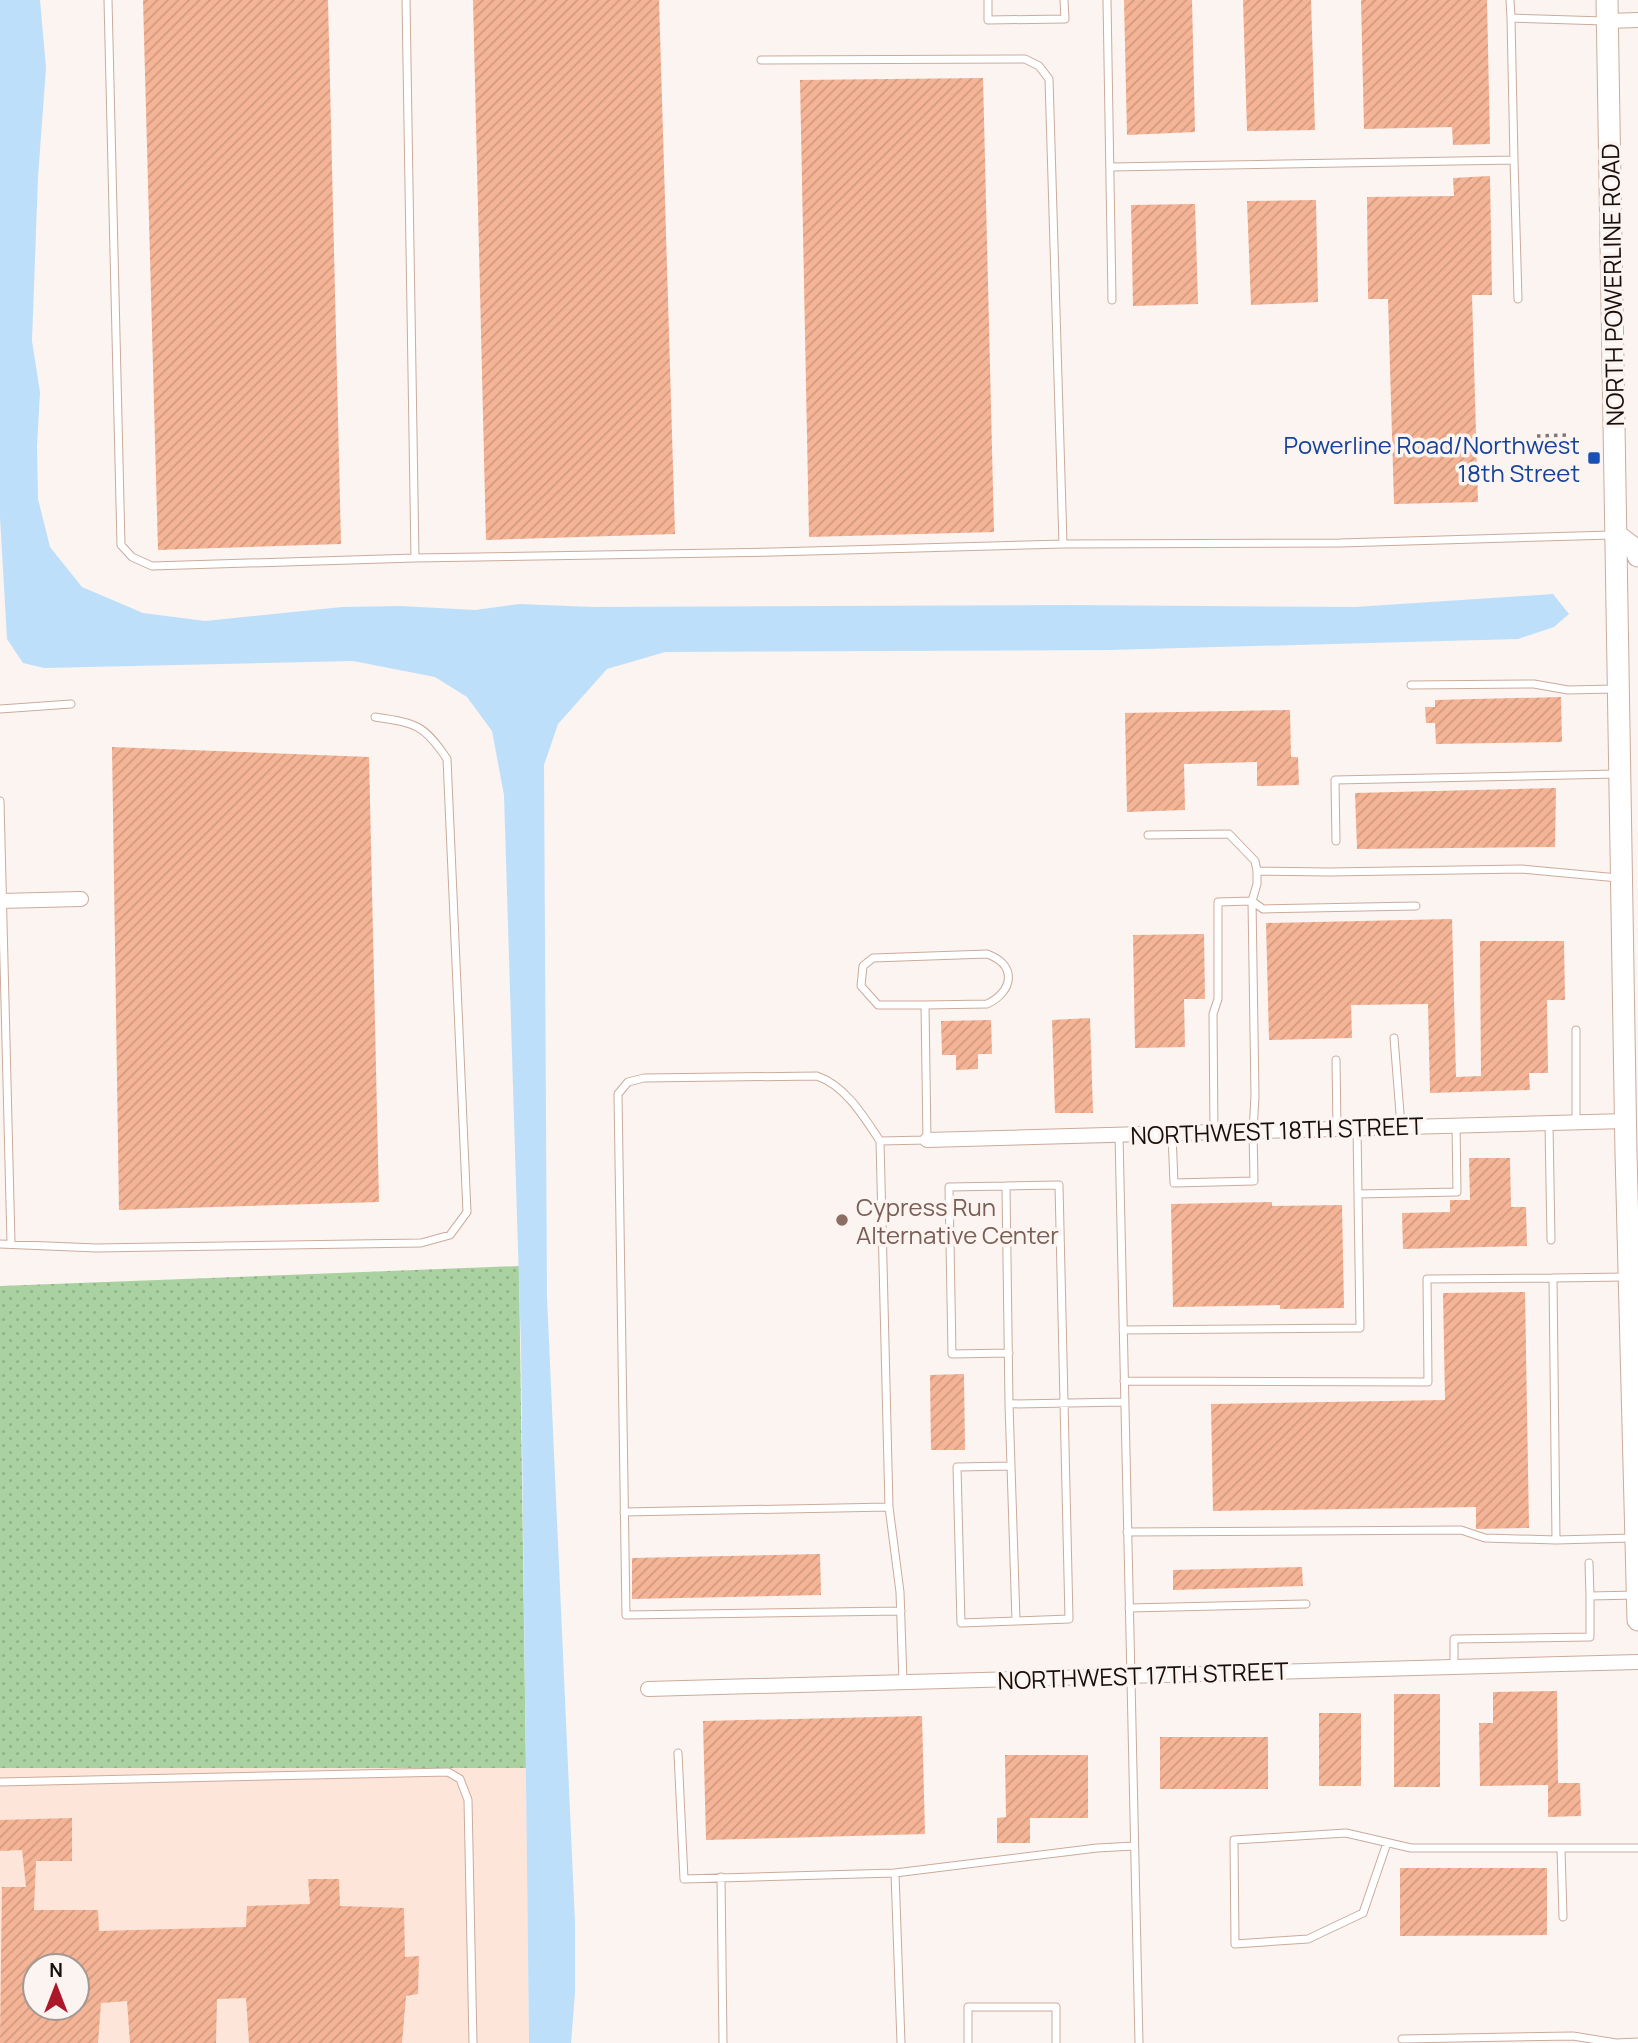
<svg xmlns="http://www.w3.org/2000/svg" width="1638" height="2043" viewBox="0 0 1638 2043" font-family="Manrope,sans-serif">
<defs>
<pattern id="grass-dots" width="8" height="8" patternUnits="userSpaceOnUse" patternTransform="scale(1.75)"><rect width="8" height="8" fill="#aad2a1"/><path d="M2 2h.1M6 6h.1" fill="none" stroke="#92b389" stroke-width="1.8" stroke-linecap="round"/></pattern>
<pattern id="building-hatch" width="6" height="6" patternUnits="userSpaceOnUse" patternTransform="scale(1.75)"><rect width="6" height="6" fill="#f5b496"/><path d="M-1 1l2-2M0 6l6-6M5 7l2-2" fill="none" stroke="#d19a80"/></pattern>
</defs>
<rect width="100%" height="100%" fill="#fbf4f1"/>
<path fill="#fee5d9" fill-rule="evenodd" d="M 0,1768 L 526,1768 L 529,2043 L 0,2043 ZM 35,1966 L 77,1966 L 77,2008 L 35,2008 Z"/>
<path fill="url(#grass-dots)" d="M 519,1266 L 526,1768 L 0,1768 L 0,1286 Z"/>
<path fill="#bedffa" d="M 0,0 L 40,0 L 46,68 L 38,177 L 32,341 L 40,392 L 37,446 L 38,499 L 50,547 L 82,587 L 143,613 L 205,621 L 342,607 L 401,606 L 475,610 L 519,604 L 593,607 L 1070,605 L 1355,607 L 1553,594 L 1569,614 L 1554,627 L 1518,639 L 1109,650 L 665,652 L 607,669 L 558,724 L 544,765 L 547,1297 L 575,1923 L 575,1993 L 571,2043 L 529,2043 L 521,1346 L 504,795 L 492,731 L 467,697 L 435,677 L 353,661 L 44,668 L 23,663 L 7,639 L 0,517 Z"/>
<path fill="url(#building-hatch)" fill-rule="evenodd" d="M 143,0 L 328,0 L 341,544 L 158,550 Z
M 473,0 L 659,0 L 675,534 L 486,540 Z
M 1124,0 L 1192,0 L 1195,132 L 1127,135 Z
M 1243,0 L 1311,0 L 1315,130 L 1247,131 Z
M 1361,0 L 1487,0 L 1490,144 L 1453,145 L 1452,127 L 1364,129 Z
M 983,78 L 994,532 L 809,537 L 800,80 Z
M 1490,176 L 1492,295 L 1472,295 L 1478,502 L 1394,504 L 1388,299 L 1368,299 L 1367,197 L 1454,196 L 1453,178 Z
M 1316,200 L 1318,302 L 1251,305 L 1247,201 Z
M 1195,204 L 1198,304 L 1133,306 L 1131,205 Z
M 1561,697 L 1562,742 L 1436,744 L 1435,723 L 1426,723 L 1425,707 L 1435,707 L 1435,700 Z
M 1290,710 L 1291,757 L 1298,757 L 1299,785 L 1257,786 L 1257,762 L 1184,764 L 1185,810 L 1127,812 L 1125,713 Z
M 112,747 L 369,757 L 379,1202 L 119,1210 Z
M 1556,788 L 1555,847 L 1357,849 L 1355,793 Z
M 1452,919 L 1456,1077 L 1481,1076 L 1480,941 L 1564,941 L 1565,1000 L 1547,1000 L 1548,1073 L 1529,1073 L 1530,1090 L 1430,1093 L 1428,1004 L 1351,1005 L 1352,1038 L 1269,1040 L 1266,923 Z
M 1204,934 L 1205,999 L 1184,999 L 1185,1047 L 1135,1048 L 1133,935 Z
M 1090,1018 L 1093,1113 L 1055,1113 L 1052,1020 Z
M 991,1020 L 992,1054 L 978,1054 L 978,1069 L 956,1070 L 956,1055 L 942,1055 L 941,1021 Z
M 1469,1158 L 1510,1158 L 1511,1207 L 1526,1207 L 1527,1246 L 1403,1249 L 1402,1213 L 1450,1212 L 1450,1200 L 1470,1200 Z
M 1272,1202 L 1272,1206 L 1342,1205 L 1344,1308 L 1280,1309 L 1280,1305 L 1173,1307 L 1171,1204 Z
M 1525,1292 L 1529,1528 L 1476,1529 L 1476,1507 L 1213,1511 L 1211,1404 L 1445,1400 L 1443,1293 Z
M 964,1374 L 965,1450 L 931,1450 L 930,1375 Z
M 820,1554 L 821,1595 L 632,1599 L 632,1558 Z
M 1302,1567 L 1303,1586 L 1173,1590 L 1173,1570 Z
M 1557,1691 L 1558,1783 L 1580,1783 L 1581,1816 L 1548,1817 L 1548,1785 L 1480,1786 L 1479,1723 L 1493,1723 L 1493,1692 Z
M 1394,1694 L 1440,1694 L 1440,1787 L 1394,1787 Z
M 1319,1713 L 1361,1713 L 1361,1786 L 1319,1786 Z
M 922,1716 L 925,1834 L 706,1840 L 703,1721 Z
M 1160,1737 L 1268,1737 L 1268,1789 L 1160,1789 Z
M 1005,1755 L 1088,1755 L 1088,1818 L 1030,1818 L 1030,1843 L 997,1843 L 997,1818 L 1006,1817 Z
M 72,1818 L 72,1861 L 36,1861 L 34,1910 L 98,1910 L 99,1931 L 246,1927 L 247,1906 L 310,1904 L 308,1879 L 339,1879 L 340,1906 L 404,1908 L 405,1957 L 419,1956 L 418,1994 L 406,1996 L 402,2043 L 249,2043 L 246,1998 L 217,1999 L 216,2043 L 130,2043 L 127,2001 L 101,2003 L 98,2043 L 0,2043 L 2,1887 L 26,1887 L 22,1850 L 0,1851 L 0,1820 ZM 35,1966 L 77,1966 L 77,2008 L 35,2008 Z
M 1400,1868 L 1547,1868 L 1547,1935 L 1400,1936 Z"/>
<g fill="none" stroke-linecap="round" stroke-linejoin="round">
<defs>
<path id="service" d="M 108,0 L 121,545 L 132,557 L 152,566 L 415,558 L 773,552 L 1063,544 L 1340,543 L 1612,535
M 406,0 L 415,558
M 988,0 L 988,20 L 1065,19 L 1064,0
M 1107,0 L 1112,300
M 1510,0 L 1511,18 L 1604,21
M 761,60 L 1025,59 L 1039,66 L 1049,79 L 1063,544
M 1514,160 L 1518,299
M 1111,167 L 1514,160 L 1511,18
M 1411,685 L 1534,684 L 1568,690 L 1615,689
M 0,709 L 71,704
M 0,801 L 11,1243
M 1148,835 L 1229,834 L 1255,861 L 1257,871 L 1329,872 L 1522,869 L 1618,878
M 1336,841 L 1335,780 L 1616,774
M 1394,1038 L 1401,1126
M 1336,1060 L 1337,1128
M 1576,1122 L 1576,1030
M 1549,1124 L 1551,1240
M 1214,1132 L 1213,1014 L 1218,999 L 1218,902 L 1252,901 L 1263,909 L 1416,906
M 1172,1134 L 1174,1183 L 1254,1181 L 1253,1131 L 1255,1096 L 1252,901 L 1257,884 L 1257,871
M 1119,1135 L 1139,2043
M 880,1141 C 864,1117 846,1086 817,1076 L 644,1078 L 628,1082 L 618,1094 L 626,1615 L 901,1611
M 1006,1186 L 949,1187 L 952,1354 L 1009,1353
M 1358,1194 L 1457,1192 L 1456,1125
M 0,1244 L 96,1248 L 421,1243 L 450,1235 L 467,1212 L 447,759 C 424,724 415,723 375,717
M 1626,1277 L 1553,1278 L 1556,1540 L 1633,1538
M 1123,1330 L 1360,1328 L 1357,1128
M 1124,1381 L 1428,1382 L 1427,1279 L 1553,1278
M 1009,1404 L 1016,1621 L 1069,1619 L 1059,1185 L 1006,1186 L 1009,1404 L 1124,1402
M 1011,1466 L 957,1467 L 961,1623 L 1016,1621
M 624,1512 L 889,1507
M 1127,1532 L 1461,1530 L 1485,1538 L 1556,1540
M 1589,1563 L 1590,1596 L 1637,1595
M 1129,1608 L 1306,1604
M 1454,1667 L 1454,1639 L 1590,1637 L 1590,1596
M 903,1682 L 900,1592 L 889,1507 L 880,1141 L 927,1140 L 925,1005 L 987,1004 C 1013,992 1018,965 987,954 L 873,958 L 863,966 L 861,986 L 878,1005 L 925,1005
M 678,1753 L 684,1879 L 895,1873 L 901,2043
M 0,1782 L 448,1772 L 460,1779 L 468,1800 L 473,2043
M 1387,1843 L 1363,1913 L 1308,1939 L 1235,1944 L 1234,1840 L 1346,1833 L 1411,1848 L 1638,1848
M 1561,1849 L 1563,1917
M 895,1873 L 1097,1848 L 1134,1846
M 721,1877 L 723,2043
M 1402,2039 L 1573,2036 L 1616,2043 L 1638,2042
M 968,2043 L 968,2007 L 1056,2007 L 1056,2043"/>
<path id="minor" d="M 1608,21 L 1638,20
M 0,901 L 81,899
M 927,1140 L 1626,1121
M 648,1689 L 1638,1662"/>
<path id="secondary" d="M 1607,0 L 1626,1153 L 1638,1620
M 1616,535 L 1636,550 L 1638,556"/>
</defs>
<use href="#service" stroke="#cbab9c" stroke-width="9"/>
<use href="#minor" stroke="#cbab9c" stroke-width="16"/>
<use href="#secondary" stroke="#cbab9c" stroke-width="23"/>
<path stroke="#817874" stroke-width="3.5" stroke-dasharray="3.5 5" stroke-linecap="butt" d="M 1537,436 L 1568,435"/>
<use href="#service" stroke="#fff" stroke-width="7"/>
<use href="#minor" stroke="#fff" stroke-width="14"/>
<use href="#secondary" stroke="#fff" stroke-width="21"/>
</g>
<rect fill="#1a4fb4" stroke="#fbf4f1" stroke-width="2.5" x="1587" y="451" width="14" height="14" rx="3.5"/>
<circle fill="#8d6e63" stroke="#fbf4f1" stroke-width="2.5" cx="842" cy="1220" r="7"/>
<g text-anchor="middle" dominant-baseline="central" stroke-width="7" stroke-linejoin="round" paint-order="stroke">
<g font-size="24" fill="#190e09" stroke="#fbf4f1">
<text transform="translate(1612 285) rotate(-91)">NORTH POWERLINE ROAD</text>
<text transform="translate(1277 1130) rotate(-2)">NORTHWEST 18TH STREET</text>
<text transform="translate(1143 1675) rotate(-2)">NORTHWEST 17TH STREET</text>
</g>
<g font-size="24" fill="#164399" stroke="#fbf4f1" text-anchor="end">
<text x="1580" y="444">Powerline Road/Northwest<tspan x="1580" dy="28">18th Street</tspan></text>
</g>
<g font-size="24" fill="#785e54" stroke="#fbf4f1" text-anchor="start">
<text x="856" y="1206">Cypress Run<tspan x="856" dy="28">Alternative Center</tspan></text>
</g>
</g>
<g transform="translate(56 1987)"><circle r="33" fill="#fbf4f1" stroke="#a19894" stroke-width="2"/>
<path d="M0-5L12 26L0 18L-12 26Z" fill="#ac172a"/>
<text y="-10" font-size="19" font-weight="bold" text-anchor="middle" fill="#190e09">N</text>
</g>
</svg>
